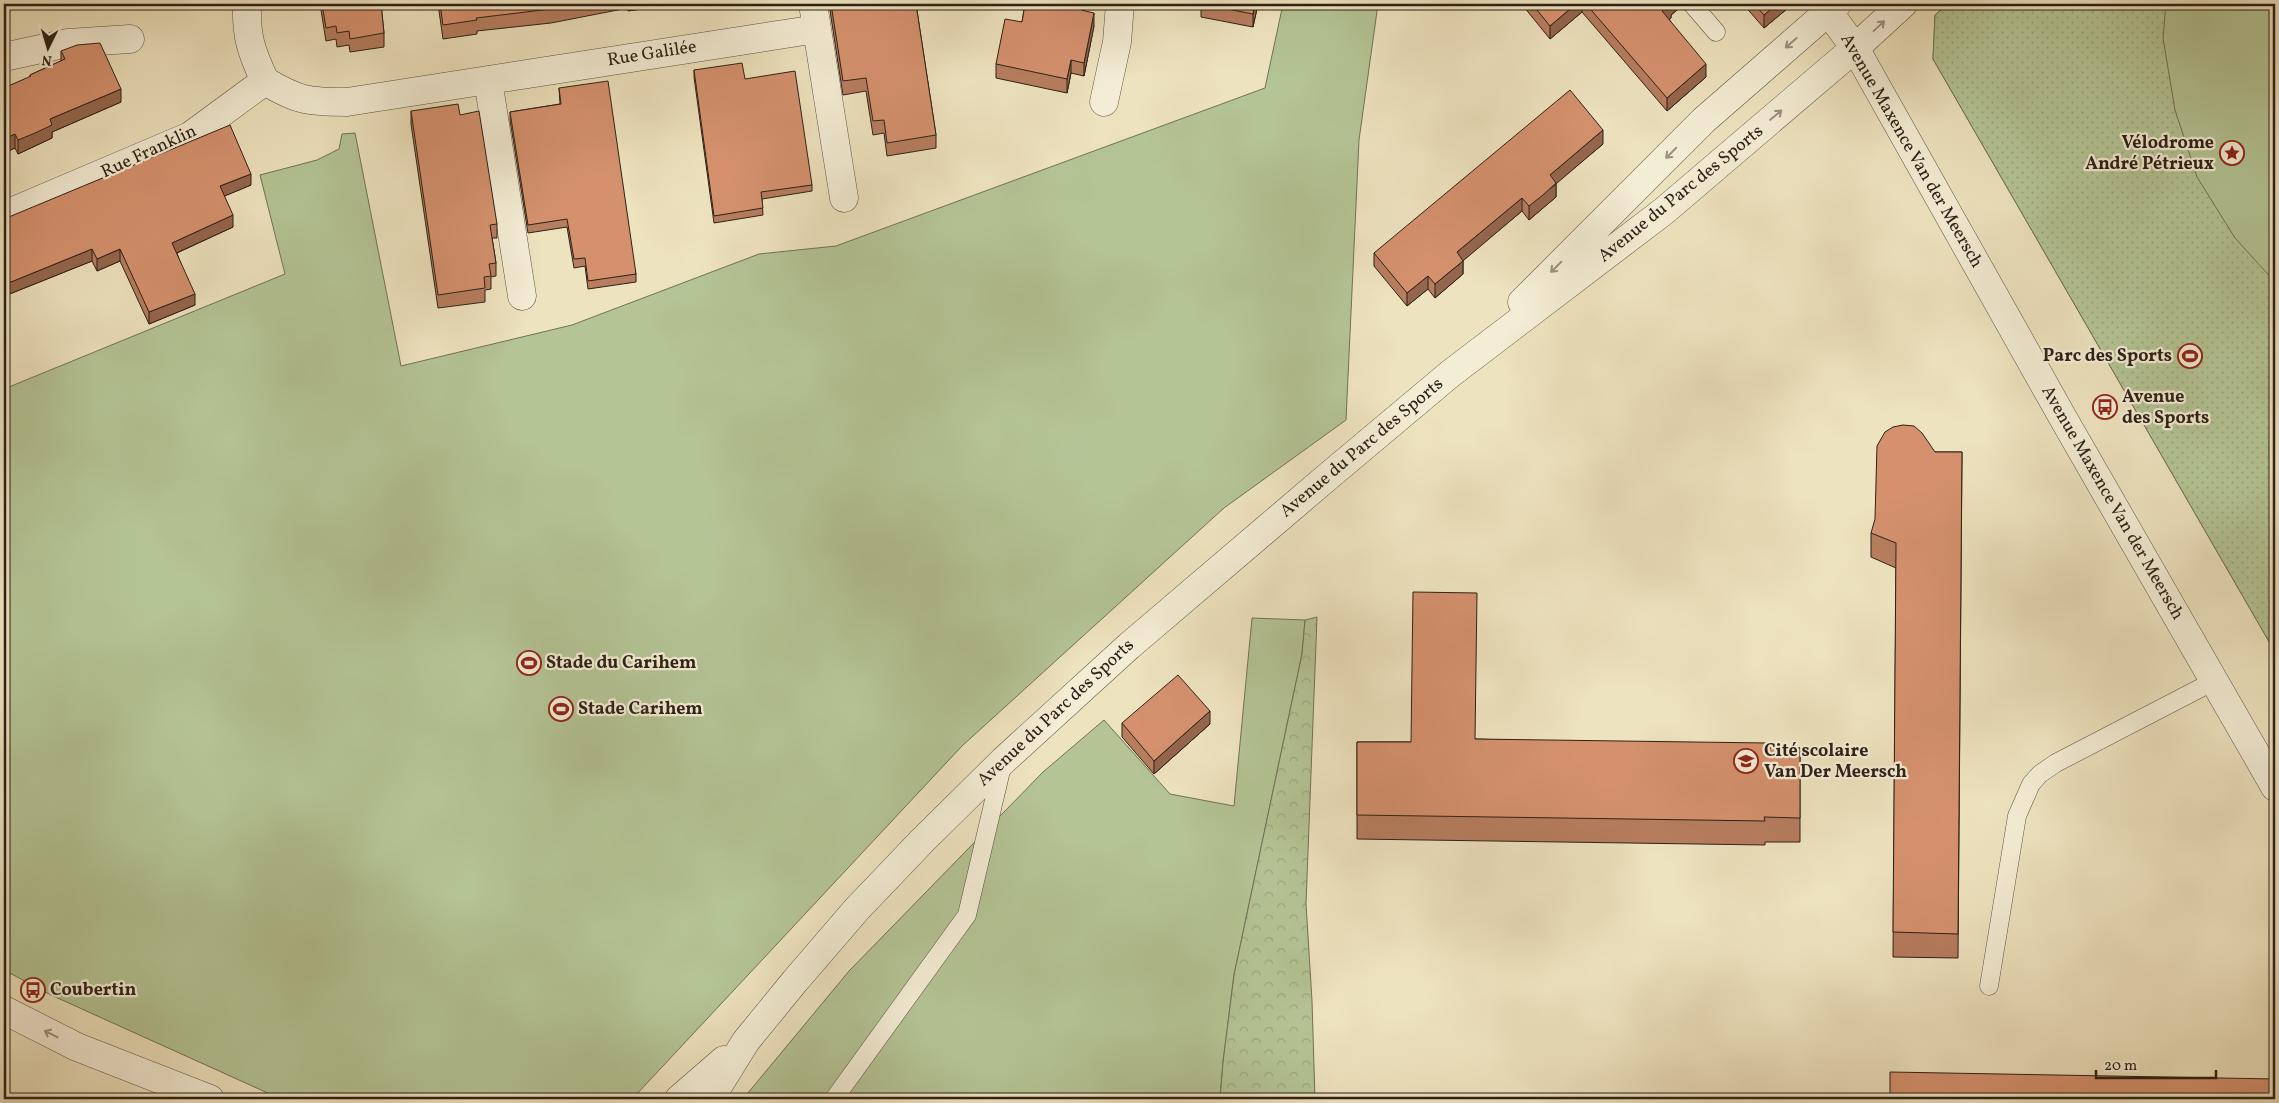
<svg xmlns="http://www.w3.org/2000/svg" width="2279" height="1103" viewBox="0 0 2279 1103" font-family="Vollkorn,serif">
<defs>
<pattern id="forest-crowns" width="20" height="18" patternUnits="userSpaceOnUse" patternTransform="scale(1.25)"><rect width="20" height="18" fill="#b4c495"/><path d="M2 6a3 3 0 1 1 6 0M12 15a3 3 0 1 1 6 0" fill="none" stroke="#9ba880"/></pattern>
<pattern id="park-dots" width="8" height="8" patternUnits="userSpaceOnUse" patternTransform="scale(1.25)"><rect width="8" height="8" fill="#b4c495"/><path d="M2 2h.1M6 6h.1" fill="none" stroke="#9ba880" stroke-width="1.8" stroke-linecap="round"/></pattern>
</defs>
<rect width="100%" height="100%" fill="#eee3bf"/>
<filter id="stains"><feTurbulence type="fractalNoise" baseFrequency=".004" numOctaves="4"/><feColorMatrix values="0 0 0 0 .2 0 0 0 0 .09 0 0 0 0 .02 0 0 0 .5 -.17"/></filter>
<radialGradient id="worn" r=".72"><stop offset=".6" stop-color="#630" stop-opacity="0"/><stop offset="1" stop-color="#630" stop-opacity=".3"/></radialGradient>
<path fill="#b4c495" stroke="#707256" d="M 1283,4 L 1378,4 L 1359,140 L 1346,420 L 1224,508 L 962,746 L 634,1097 L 630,1099 L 281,1099 L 51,995 L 4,970 L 4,389 L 285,274 L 260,175 L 317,160 L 339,149 L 342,134 L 355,133 L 401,366 L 572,325 L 759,254 L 836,246 L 1265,88 Z
M 1948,4 L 2275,4 L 2275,652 L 1933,59 L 1935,15 Z
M 1252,618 L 1305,620 L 1302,654 L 1234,975 L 1223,1062 L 1220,1099 L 743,1099 L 849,971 L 1043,772 L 1104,720 L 1170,794 L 1234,806 Z"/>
<path fill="url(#forest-crowns)" stroke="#707256" d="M 1317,617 L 1306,904 L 1312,1001 L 1315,1099 L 1220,1099 L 1223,1062 L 1234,975 L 1302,654 L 1305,620 Z"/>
<path fill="url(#park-dots)" stroke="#707256" d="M 1948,4 L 2166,4 L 2163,38 L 2175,110 L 2197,177 L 2235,238 L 2275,282 L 2275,652 L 1933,59 L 1935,15 Z"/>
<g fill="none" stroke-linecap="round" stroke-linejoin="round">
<defs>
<path id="service" d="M 1692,4 L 1716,32
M 1989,986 L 2017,816 L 2031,784 L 2040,774 L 2056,763 L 2214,681
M 834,1099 L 967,915 L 1003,762"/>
<path id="minor" d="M 247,4 C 246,37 251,51 265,81
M 813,4 L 844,198
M 1828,11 L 1855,48 L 2063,418 L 2275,787
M 4,57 L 68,43 L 130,39
M 488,80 L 522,296
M 265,81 C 298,101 309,102 347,102 L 817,29
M 1104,102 L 1117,42 L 1120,4
M 4,215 L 190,136 L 265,81"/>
<path id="tertiary" d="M 1522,302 L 1704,120 L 1837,4
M 4,1010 L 77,1047 L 210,1099
M 679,1099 L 724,1060
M 710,1099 L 746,1041 L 795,981 L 857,909 L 921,842 L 1004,760 L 1129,646 L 1325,479 L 1450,374 L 1664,211 L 1855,48 L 1903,4"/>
</defs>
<use href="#service" stroke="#5c5241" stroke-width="19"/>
<use href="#minor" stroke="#5c5241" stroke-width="29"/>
<use href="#tertiary" stroke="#5c5241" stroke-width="29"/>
<use href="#service" stroke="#f4edd5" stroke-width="18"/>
<use href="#minor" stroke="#f4edd5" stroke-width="28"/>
<use href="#tertiary" stroke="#f4edd5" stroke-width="28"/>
</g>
<path fill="#b77d5f" stroke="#2c2117" d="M 163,4 L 198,4 L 198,6 L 163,5 Z
M 320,4 L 381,4 L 384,33 L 384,47 L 350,52 L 349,45 L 337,47 L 336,39 L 326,41 Z
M 438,4 L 678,4 L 628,11 L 628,8 L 551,23 L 477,31 L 477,34 L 443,39 Z
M 829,4 L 916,4 L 936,135 L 936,148 L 887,156 L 884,133 L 873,135 L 866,91 L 843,95 Z
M 1025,4 L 1085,4 L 1083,10 L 1094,26 L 1084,76 L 1071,73 L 1067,93 L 996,78 L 996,64 L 1022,22 Z
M 1201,4 L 1258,4 L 1253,27 L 1201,17 Z
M 1524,4 L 1682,4 L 1682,6 L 1671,15 L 1671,18 L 1669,19 L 1706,77 L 1667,111 L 1582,12 L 1550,39 L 1524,7 Z
M 1743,4 L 1793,4 L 1764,28 Z
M 61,51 L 121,102 L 52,132 L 52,138 L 18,154 L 15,148 L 4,153 L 4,88 L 30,77 L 30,75 L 61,61 Z
M 694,70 L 745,79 L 812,185 L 812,191 L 762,199 L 763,215 L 714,223 L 694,77 Z
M 559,88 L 636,274 L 636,282 L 588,289 L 585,266 L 574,268 L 567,227 L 528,233 L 510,120 L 510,112 L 560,104 Z
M 411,111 L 497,224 L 497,238 L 492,238 L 496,263 L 496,276 L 491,277 L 491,289 L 485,290 L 485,302 L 438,308 L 411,124 Z
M 1603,144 L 1556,183 L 1556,197 L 1543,208 L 1529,220 L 1522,211 L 1463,260 L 1463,274 L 1435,298 L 1428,289 L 1407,306 L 1374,266 L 1374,253 Z
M 251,185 L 224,196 L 233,227 L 177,253 L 195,305 L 149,324 L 120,261 L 97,271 L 92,261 L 7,295 L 7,299 L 4,300 L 4,219 Z
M 1935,452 L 1962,452 L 1958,958 L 1893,957 L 1896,568 L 1871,557 L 1871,533 Z
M 1122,723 L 1210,724 L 1154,774 L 1122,737 Z
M 1475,739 L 1767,748 L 1800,748 L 1800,842 L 1765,842 L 1765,845 L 1357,839 L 1357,742 L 1411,742 Z"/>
<path fill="#95664d" stroke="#2c2117" d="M 1082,4 L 1085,4 L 1081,23 L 1081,10 Z
M 1255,4 L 1258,4 L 1253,27 L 1253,14 Z
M 1576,4 L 1582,4 L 1582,12 L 1550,39 L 1550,26 Z
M 1669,4 L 1682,4 L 1682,6 L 1671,15 L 1671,18 L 1662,25 L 1662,11 Z
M 1777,4 L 1793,4 L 1764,28 L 1764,15 Z
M 1094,13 L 1094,26 L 1084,76 L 1084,63 Z
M 1071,60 L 1071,73 L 1067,93 L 1067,79 Z
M 1706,64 L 1706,77 L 1667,111 L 1667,98 Z
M 121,89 L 121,102 L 52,132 L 52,138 L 18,154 L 18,140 L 50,119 Z
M 1603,130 L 1603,144 L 1550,189 L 1550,175 Z
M 15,134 L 15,148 L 4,153 L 4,139 Z
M 251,174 L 251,185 L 220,198 L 220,186 Z
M 1556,183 L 1556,197 L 1529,220 L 1529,206 Z
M 1522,198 L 1522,211 L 1457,266 L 1457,252 Z
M 233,215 L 233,227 L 172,255 L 172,243 Z
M 92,249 L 92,261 L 7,295 L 7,299 L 4,300 L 4,288 L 6,284 Z
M 120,249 L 120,261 L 97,271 L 97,259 Z
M 1463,261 L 1463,274 L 1435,298 L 1435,284 Z
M 1428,276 L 1428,289 L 1407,306 L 1407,293 Z
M 195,294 L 195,305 L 149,324 L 149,312 Z
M 1210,711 L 1210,724 L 1154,774 L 1154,761 Z"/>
<path fill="#d5916e" stroke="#2c2117" d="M 322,4 L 381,4 L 384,33 L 350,39 L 349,31 L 337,33 L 336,26 L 326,28 Z
M 440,4 L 580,4 L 551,9 L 476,18 L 477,20 L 443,25 Z
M 831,4 L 916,4 L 936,135 L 887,143 L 884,120 L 873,121 L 866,78 L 843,81 Z
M 1025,4 L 1082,4 L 1081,10 L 1094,13 L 1084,63 L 1071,60 L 1067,79 L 996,64 L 1005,19 L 1022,22 Z
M 1202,4 L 1255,4 L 1253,14 Z
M 1532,4 L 1576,4 L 1550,26 Z
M 1586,4 L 1670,4 L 1671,5 L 1662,11 L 1706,64 L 1667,98 Z
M 1754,4 L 1777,4 L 1764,15 Z
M 100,43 L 121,89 L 50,119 L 52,125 L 35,133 L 18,140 L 15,134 L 4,139 L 4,88 L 31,76 L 30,75 L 65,59 L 61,51 L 77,45 Z
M 742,63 L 745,79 L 795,71 L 812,185 L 761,192 L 763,208 L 714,216 L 694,70 Z
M 608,81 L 636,274 L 588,281 L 585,258 L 574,259 L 567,219 L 528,225 L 510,112 L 561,104 L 559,88 Z
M 1570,90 L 1603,130 L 1550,175 L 1556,183 L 1543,195 L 1529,206 L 1522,198 L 1457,252 L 1463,261 L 1435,284 L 1428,276 L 1407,293 L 1374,253 Z
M 458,104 L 460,115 L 479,111 L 497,224 L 490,225 L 496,263 L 489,264 L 491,276 L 484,277 L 485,288 L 438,295 L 411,111 Z
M 230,125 L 251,174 L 220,186 L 233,215 L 172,243 L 195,294 L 149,312 L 120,249 L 97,259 L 92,249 L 6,284 L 7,287 L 4,288 L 4,219 Z
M 1903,425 L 1914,426 L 1922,433 L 1935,452 L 1962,452 L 1958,934 L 1893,932 L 1896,543 L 1871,533 L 1875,519 L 1877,446 L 1885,432 L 1893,427 Z
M 1413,592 L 1477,593 L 1475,739 L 1767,743 L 1767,748 L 1800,748 L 1800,818 L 1764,817 L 1765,821 L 1357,815 L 1357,742 L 1411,742 Z
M 1178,675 L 1210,711 L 1154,761 L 1122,723 Z
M 1890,1072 L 2275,1079 L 2275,1099 L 1890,1099 Z"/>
<defs><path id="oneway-shaft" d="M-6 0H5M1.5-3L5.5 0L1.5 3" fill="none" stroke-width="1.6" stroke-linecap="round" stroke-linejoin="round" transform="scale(1.25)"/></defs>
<g stroke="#9a9180">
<use href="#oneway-shaft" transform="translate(1879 26) rotate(-43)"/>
<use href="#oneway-shaft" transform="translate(1791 43) rotate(139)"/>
<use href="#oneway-shaft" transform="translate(1776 115) rotate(-40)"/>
<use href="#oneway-shaft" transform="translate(1671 153) rotate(135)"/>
<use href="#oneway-shaft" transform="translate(1556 267) rotate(135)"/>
<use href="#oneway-shaft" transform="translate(51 1034) rotate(-153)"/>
</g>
<defs>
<symbol id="sight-ring" viewBox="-11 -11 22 22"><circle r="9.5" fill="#f4edd5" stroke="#8f2418" stroke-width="1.5"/><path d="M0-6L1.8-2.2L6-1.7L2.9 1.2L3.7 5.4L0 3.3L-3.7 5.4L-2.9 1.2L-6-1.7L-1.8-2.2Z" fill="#8f2418"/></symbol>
<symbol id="stadium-ring" viewBox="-11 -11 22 22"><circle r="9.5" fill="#f4edd5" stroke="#8f2418" stroke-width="1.5"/><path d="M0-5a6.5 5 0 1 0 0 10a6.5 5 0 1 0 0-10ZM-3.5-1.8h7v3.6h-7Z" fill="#8f2418"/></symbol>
<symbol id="bus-ring" viewBox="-11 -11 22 22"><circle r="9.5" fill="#f4edd5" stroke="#8f2418" stroke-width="1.5"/><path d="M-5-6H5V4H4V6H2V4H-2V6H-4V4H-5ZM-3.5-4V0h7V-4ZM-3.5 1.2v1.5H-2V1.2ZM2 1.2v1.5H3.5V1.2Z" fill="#8f2418"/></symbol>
<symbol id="school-ring" viewBox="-11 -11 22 22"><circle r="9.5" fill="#f4edd5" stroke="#8f2418" stroke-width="1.5"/><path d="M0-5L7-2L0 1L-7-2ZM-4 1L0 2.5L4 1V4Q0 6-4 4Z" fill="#8f2418"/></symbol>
</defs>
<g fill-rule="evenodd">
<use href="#sight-ring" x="2218" y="139" width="28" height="28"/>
<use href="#stadium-ring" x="2176" y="342" width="28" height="28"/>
<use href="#bus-ring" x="2091" y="393" width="28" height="28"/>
<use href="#stadium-ring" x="515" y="649" width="28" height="28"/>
<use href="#stadium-ring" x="547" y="695" width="28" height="28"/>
<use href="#school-ring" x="1732" y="747" width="28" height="28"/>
<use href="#bus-ring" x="19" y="976" width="28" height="28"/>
</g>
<g text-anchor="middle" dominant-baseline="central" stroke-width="4.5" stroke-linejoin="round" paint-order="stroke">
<g font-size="18" fill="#2c2117" stroke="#f4edd5">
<text transform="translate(652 54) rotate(-9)">Rue Galilée</text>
<text transform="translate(1911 151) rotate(60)">Avenue Maxence Van der Meersch</text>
<text transform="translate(149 152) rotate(-25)">Rue Franklin</text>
<text transform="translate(1681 194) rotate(-39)">Avenue du Parc des Sports</text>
<text transform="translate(1362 448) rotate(-40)">Avenue du Parc des Sports</text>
<text transform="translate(2112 503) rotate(60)">Avenue Maxence Van der Meersch</text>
<text transform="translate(1056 713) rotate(-43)">Avenue du Parc des Sports</text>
</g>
<g font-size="18" font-weight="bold" fill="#2c2117" stroke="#f4edd5" text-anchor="start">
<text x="2214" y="143" text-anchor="end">Vélodrome<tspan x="2214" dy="21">André Pétrieux</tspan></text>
<text x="2172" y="356" text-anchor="end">Parc des Sports</text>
<text x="2122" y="397">Avenue<tspan x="2122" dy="21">des Sports</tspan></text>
<text x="546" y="663">Stade du Carihem</text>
<text x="578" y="709">Stade Carihem</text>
<text x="1764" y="751">Cité scolaire<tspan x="1764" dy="21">Van Der Meersch</tspan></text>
<text x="50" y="990">Coubertin</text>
</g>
</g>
<rect width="2279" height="1103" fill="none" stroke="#eee3bf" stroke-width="20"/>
<rect x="5" y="5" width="2269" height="1093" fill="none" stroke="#2c2117" stroke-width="2.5"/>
<rect x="10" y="10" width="2259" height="1083" fill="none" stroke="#2c2117"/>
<g transform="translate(48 48) rotate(185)" stroke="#f4edd5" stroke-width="4" paint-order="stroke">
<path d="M0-4L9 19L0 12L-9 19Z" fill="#2c2117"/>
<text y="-8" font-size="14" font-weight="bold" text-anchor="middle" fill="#2c2117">N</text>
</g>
<path d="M2096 1070v8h120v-8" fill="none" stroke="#2c2117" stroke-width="2.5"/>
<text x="2104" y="1070" font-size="15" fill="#2c2117" stroke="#f4edd5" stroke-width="4" paint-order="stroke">20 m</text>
<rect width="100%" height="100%" filter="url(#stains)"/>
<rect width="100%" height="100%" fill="url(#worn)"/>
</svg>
